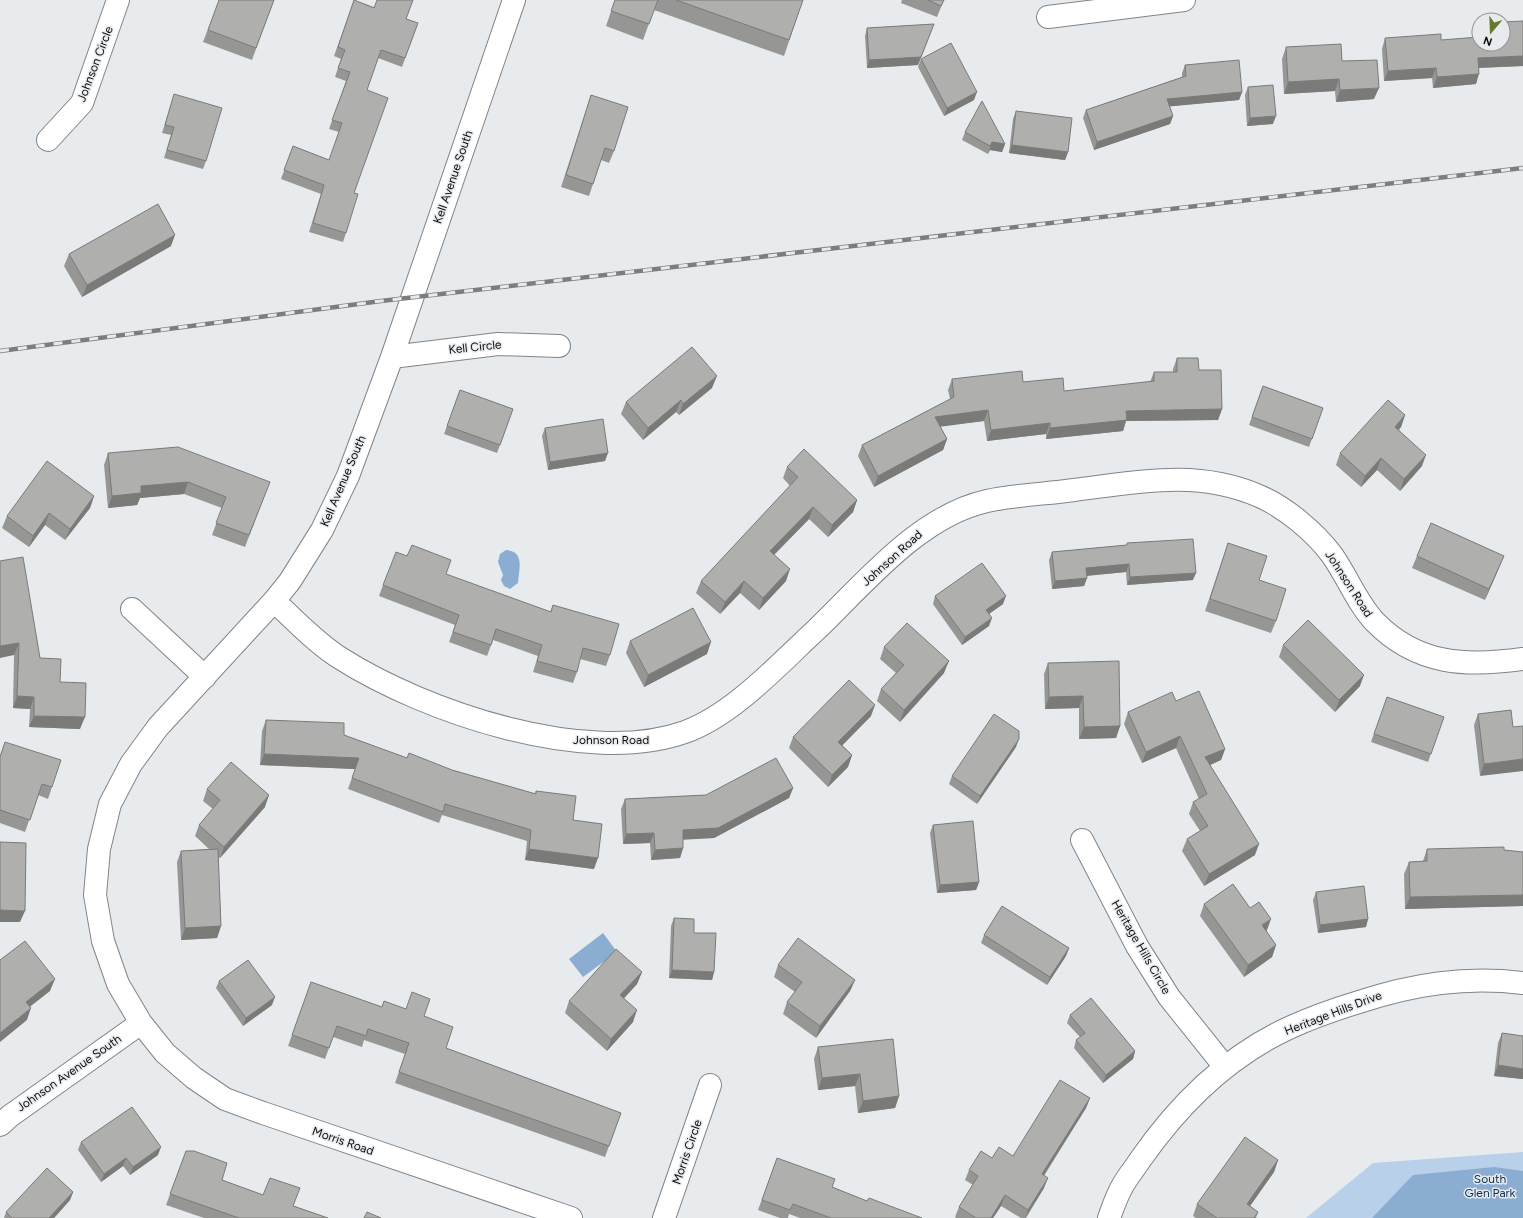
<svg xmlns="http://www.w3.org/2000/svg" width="1523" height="1218" viewBox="0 0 1523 1218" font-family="Figtree,sans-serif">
<rect width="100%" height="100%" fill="#e8ebee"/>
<path fill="#b8d0ea" d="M 1523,1152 L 1523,1218 L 1306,1218 L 1373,1163 Z"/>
<path fill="#8badd1" d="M 506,550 C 525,551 519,569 518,583 L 510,589 L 504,586 L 501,580 L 503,575 L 498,562 L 500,554 Z
M 603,933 L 617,952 L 583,977 L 569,959 Z
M 1494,1167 L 1523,1171 L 1523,1218 L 1372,1218 L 1413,1175 Z"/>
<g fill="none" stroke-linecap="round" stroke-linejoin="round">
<defs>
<path id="minor" d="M 514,0 L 392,357 L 348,476 L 322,530 L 290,581 L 274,601 L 158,727 L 131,764 L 110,804 L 99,849 L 95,895 L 103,941 L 118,984 L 141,1023 L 165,1053 L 194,1078 L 225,1099 L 263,1113 L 571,1218
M 1048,17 L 1184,0
M 48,140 L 82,103 L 118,0
M 392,357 L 498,344 L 559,346
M 274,601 C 295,620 316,643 340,658 C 425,712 587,767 685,732 C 733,715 779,664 816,630 C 865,583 919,516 987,501 C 1015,495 1045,494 1074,490 C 1138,482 1197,469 1259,496 C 1285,507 1315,532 1332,555 C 1347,576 1357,603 1375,622 C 1417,665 1467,667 1523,659
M 132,609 L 205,677
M 1082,840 L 1137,946 L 1169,997 L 1225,1067
M 0,1125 L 10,1116 L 141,1023
M 664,1218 L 710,1085
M 1109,1218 C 1113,1207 1117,1195 1123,1185 C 1128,1176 1135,1168 1140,1160 C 1179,1104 1229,1055 1291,1027 C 1313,1017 1336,1009 1359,1002 C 1414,984 1466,976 1523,983"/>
</defs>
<use href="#minor" stroke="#828487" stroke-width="24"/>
<use href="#minor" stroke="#fff" stroke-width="22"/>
<defs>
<path id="rail" d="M 0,351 L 381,301 L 1523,168"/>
</defs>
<use href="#rail" stroke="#7b7d7f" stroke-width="4.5"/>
<use href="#rail" stroke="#e8ebee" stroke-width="3" stroke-dasharray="9" stroke-linecap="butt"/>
</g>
<path fill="#969795" d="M 219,0 L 274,0 L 252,60 L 203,42 Z
M 354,0 L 418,23 L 402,67 L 378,58 L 367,90 L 354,193 L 346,233 L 343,242 L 309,232 L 321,194 L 281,179 L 293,146 L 329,160 L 339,132 L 329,129 L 346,81 L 335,77 L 341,59 L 334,56 Z
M 615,0 L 803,0 L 784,56 L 654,10 L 643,40 L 606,26 Z
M 902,0 L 944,0 L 937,17 L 901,3 Z
M 1523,21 L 1523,66 L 1479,68 L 1476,84 L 1433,88 L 1432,78 L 1384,81 L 1382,49 L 1385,38 L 1441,40 L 1479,44 Z
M 934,24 L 918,65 L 867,68 L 865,36 L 867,28 Z
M 1286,47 L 1342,61 L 1374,99 L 1336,102 L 1335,91 L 1284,94 L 1282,59 Z
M 921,59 L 974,100 L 944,116 L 918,67 Z
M 1185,65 L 1242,92 L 1239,100 L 1169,106 L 1173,116 L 1170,124 L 1094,150 L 1083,118 L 1086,110 L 1182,77 L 1182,73 Z
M 1248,87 L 1273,124 L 1247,126 L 1245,95 Z
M 174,94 L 206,161 L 203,169 L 164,158 L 171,135 L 162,133 Z
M 591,95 L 614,151 L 609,163 L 601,160 L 589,196 L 561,187 Z
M 1016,111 L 1068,152 L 1065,160 L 1009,153 L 1013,119 Z
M 965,132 L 1005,144 L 1002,152 L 990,150 L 988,154 L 962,140 Z
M 171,246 L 82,297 L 64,266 L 69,254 Z
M 1177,358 L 1199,370 L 1222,409 L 1218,420 L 1126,421 L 1123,431 L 1046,439 L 1046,434 L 987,441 L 984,421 L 940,426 L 947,439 L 943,450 L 874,487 L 858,456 L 862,445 L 950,399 L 948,390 L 952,379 L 1023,382 L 1064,391 L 1150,382 L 1154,372 L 1173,372 L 1173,369 Z
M 1263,386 L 1323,408 L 1309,447 L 1249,425 Z
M 712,388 L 679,415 L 676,412 L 643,440 L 621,414 L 626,402 Z
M 460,390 L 513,409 L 497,453 L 444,434 Z
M 1405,415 L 1401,427 L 1399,430 L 1422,466 L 1400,491 L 1377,470 L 1361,487 L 1336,465 L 1340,453 Z
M 545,428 L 605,461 L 548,470 L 542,436 Z
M 108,453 L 270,482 L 245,547 L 212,535 L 222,508 L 184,494 L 140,498 L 137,505 L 108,508 L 104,465 Z
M 787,467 L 857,500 L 853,512 L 828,537 L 809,519 L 774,555 L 786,581 L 759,610 L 740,593 L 720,614 L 696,593 L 701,581 L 790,486 L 783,478 Z
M 94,496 L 90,508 L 65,540 L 45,525 L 29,547 L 2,528 L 7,516 Z
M 1127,543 L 1193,580 L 1127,585 L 1126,572 L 1087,576 L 1087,578 L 1084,586 L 1052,589 L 1049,560 L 1052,552 L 1127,545 Z
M 1228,543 L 1259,580 L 1276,621 L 1271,633 L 1205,611 Z
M 407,556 L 446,574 L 550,612 L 553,605 L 610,655 L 606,666 L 580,659 L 577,672 L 573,683 L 533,672 L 538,656 L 493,640 L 487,656 L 449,642 L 455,625 L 379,596 L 383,585 Z
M 1417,556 L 1499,568 L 1485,600 L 1412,568 Z
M 0,561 L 40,658 L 60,682 L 80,729 L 29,727 L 30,709 L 13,708 L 14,655 Z
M 935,596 L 1003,604 L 989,614 L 989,626 L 962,645 L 933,604 Z
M 630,641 L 707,654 L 644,687 L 626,653 Z
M 1283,645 L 1360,686 L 1335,712 L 1279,657 Z
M 884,647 L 944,673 L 900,722 L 877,701 L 881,689 L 896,673 L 880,659 Z
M 1048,663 L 1120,726 L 1116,738 L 1079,739 L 1079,708 L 1045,709 L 1044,674 Z
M 1387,697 L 1444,717 L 1428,762 L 1371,742 Z
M 1176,701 L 1225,749 L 1221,760 L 1210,765 L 1255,855 L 1204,886 L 1182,851 L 1187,839 L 1200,831 L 1189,814 L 1193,802 L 1199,799 L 1176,748 L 1142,763 L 1124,724 L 1128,712 Z
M 1478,714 L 1513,727 L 1480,776 L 1474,725 Z
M 871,716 L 842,745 L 852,755 L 848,767 L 828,787 L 789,748 L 793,737 Z
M 266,720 L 344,735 L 407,758 L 452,770 L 535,794 L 536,791 L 573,820 L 594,869 L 525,860 L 527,841 L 442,815 L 439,823 L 348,789 L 355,769 L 260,765 L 262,731 Z
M 5,742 L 52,787 L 48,799 L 38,795 L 25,832 L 0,823 L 0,756 Z
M 1016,747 L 977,804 L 949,784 L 952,776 Z
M 793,788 L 789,798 L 714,838 L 683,839 L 683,848 L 680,858 L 651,860 L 650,843 L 623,844 L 621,809 L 625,799 L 706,795 Z
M 207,789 L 265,807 L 220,858 L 218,857 L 221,926 L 217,938 L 181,940 L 177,862 L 181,851 L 209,849 L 195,836 L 199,825 L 213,809 L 203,801 Z
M 933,825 L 979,882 L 976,890 L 937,893 L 930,833 Z
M 1427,849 L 1504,850 L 1523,852 L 1523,906 L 1405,909 L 1404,874 L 1409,862 L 1423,861 Z
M 1316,892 L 1368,919 L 1366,927 L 1318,933 L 1313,900 Z
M 1204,904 L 1250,908 L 1267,930 L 1266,931 L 1276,945 L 1272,957 L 1244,977 L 1200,916 Z
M 674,918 L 714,972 L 712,980 L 669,978 L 671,926 Z
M 984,935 L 1069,948 L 1066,956 L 1047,985 L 981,943 Z
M 778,965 L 855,980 L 850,991 L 816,1038 L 783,1014 L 787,1002 L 795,992 L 774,977 Z
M 642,972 L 637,984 L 624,998 L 633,1022 L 607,1051 L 565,1013 L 569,1001 Z
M 219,981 L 272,1005 L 243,1026 L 216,988 Z
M 311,982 L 382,1007 L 424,1016 L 446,1048 L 621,1113 L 605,1157 L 395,1083 L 405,1054 L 364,1040 L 362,1047 L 333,1037 L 325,1059 L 288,1046 Z
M 1070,1015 L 1135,1051 L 1133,1059 L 1103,1083 L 1074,1048 L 1076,1040 L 1080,1037 L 1067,1023 Z
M 1502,1033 L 1523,1036 L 1523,1079 L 1494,1076 L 1498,1043 Z
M 818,1047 L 899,1096 L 895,1108 L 858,1113 L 855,1086 L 818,1090 L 814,1059 Z
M 1090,1098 L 1086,1108 L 1044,1176 L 1044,1188 L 1026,1218 L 1021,1218 L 1001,1206 L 993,1218 L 956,1218 L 955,1217 L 959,1207 L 973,1185 L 965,1180 L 969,1170 L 992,1158 L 1013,1156 Z
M 81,1142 L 158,1155 L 130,1175 L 123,1166 L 101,1182 L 78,1150 Z
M 186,1151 L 222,1180 L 328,1218 L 204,1218 L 166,1205 Z
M 777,1158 L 832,1187 L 867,1201 L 922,1218 L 800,1218 L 789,1214 L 788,1218 L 780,1218 L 758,1210 Z
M 1278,1160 L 1274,1172 L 1250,1206 L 1258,1212 L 1256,1218 L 1196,1218 L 1193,1216 L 1197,1204 Z
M 73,1192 L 70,1200 L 54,1218 L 4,1218 L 6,1212 Z"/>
<path fill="#7a7b79" d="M 934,24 L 918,65 L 867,68 L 869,60 Z
M 1523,56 L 1523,66 L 1474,68 L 1478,58 Z
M 1436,68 L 1432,78 L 1384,81 L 1388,71 Z
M 1479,74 L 1476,84 L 1433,88 L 1437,77 Z
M 1339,79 L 1335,91 L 1284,94 L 1288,82 Z
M 1379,88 L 1374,99 L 1336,102 L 1340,90 Z
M 977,92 L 974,100 L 944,116 L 947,108 Z
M 1242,92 L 1239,100 L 1164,107 L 1167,99 Z
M 1173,116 L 1170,124 L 1094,150 L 1097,142 Z
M 1276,116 L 1273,124 L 1247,126 L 1250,118 Z
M 992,142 L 1005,144 L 1002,152 L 990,150 L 988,154 Z
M 1012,145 L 1068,152 L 1065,160 L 1009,153 Z
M 175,235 L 171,246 L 82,297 L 87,285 Z
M 717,376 L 712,388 L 679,415 L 683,404 Z
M 681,400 L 676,412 L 643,440 L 648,428 Z
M 1222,409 L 1218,420 L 1126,421 L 1123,431 L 1046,439 L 1050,428 L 1126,411 Z
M 988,410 L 984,421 L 931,428 L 935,417 Z
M 1405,415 L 1401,427 L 1391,438 L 1395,427 Z
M 1050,423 L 1046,434 L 987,441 L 991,430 Z
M 947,439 L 943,450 L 874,487 L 878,476 Z
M 608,453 L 605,461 L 548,470 L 550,462 Z
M 1426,455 L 1422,466 L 1400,491 L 1404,479 Z
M 1381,458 L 1377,470 L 1361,487 L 1365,476 Z
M 188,482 L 184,494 L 140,498 L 137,505 L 108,508 L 112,496 L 141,486 Z
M 94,496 L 90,508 L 65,540 L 70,529 Z
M 857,500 L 853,512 L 828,537 L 832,525 Z
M 813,507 L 809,519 L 766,563 L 770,551 Z
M 49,513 L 45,525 L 29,547 L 33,536 Z
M 1504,556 L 1499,568 L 1485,600 L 1489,589 Z
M 1129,564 L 1126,572 L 1083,576 L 1086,568 Z
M 790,569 L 786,581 L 759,610 L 763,598 Z
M 1196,573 L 1193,580 L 1127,585 L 1130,577 Z
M 1087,578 L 1084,586 L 1052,589 L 1055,581 Z
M 744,581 L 740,593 L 720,614 L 725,602 Z
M 1006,596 L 1003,604 L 983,618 L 986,610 Z
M 992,618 L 989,626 L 962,645 L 965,637 Z
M 711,642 L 707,654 L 644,687 L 648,675 Z
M 19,643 L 14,655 L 0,658 L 0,646 Z
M 949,661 L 944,673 L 900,722 L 904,710 Z
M 1364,675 L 1360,686 L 1335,712 L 1339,700 Z
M 17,696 L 34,697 L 30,709 L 13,708 Z
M 1083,696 L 1079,708 L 1045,709 L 1049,697 Z
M 875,705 L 871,716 L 834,754 L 838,742 Z
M 34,716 L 85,717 L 80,729 L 29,727 Z
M 1120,726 L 1116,738 L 1079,739 L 1084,727 Z
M 1180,736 L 1176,748 L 1142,763 L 1146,752 Z
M 1019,739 L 1016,747 L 977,804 L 980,796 Z
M 1225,749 L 1221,760 L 1201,769 L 1205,757 Z
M 264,754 L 359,758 L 355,769 L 260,765 Z
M 852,755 L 848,767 L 828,787 L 832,775 Z
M 1523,759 L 1523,771 L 1480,776 L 1484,764 Z
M 793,788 L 789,798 L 714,838 L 679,840 L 683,830 Z
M 269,795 L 265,807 L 220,858 L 224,847 Z
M 654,833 L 650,843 L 623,844 L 626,834 Z
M 1259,844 L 1255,855 L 1204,886 L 1209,874 Z
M 683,848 L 680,858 L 651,860 L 655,850 Z
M 529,849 L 598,858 L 594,869 L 525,860 Z
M 979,882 L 976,890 L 937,893 L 940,885 Z
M 1523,895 L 1523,906 L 1405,909 L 1410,897 Z
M 0,910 L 25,911 L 20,922 L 0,922 Z
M 1271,919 L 1267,930 L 1258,937 L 1262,925 Z
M 1368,919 L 1366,927 L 1318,933 L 1320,925 Z
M 221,926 L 217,938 L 181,940 L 185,928 Z
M 1276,945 L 1272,957 L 1244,977 L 1248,965 Z
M 1069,948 L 1066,956 L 1047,985 L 1050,977 Z
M 672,970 L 714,972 L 712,980 L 669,978 Z
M 642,972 L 637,984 L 616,1007 L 620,995 Z
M 55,979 L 50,991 L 22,1013 L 26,1002 Z
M 855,980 L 850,991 L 816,1038 L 820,1026 Z
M 275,997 L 272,1005 L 243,1026 L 246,1018 Z
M 31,1008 L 27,1020 L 0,1042 L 0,1033 Z
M 637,1010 L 633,1022 L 607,1051 L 611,1039 Z
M 1135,1051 L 1133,1059 L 1103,1083 L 1106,1075 Z
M 1498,1065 L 1523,1069 L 1523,1079 L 1494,1076 Z
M 860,1074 L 855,1086 L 818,1090 L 822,1078 Z
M 899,1096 L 895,1108 L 858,1113 L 863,1101 Z
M 1090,1098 L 1086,1108 L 1038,1184 L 1042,1174 Z
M 161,1147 L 158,1155 L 130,1175 L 133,1167 Z
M 126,1158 L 123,1166 L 101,1182 L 104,1174 Z
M 1278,1160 L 1274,1172 L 1243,1216 L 1247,1204 Z
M 1048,1178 L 1044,1188 L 1025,1218 L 1028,1210 Z
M 73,1192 L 70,1200 L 54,1218 L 49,1218 Z
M 1005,1195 L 1001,1206 L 993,1218 L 991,1218 Z"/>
<path fill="#afb0ad" stroke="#7a7b79" d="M 219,0 L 274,0 L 256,48 L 208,30 Z
M 354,0 L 374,8 L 377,0 L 413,0 L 406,19 L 418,23 L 405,58 L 381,50 L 367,90 L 388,98 L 354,193 L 358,194 L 346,233 L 313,223 L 324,185 L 284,170 L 293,146 L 329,160 L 342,123 L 332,120 L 350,72 L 338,68 L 345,50 L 338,47 Z
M 615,0 L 658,0 L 649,24 L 611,11 Z
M 676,0 L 803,0 L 789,40 Z
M 928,0 L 944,0 L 941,6 Z
M 1523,21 L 1523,56 L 1478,58 L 1479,74 L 1437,77 L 1436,68 L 1388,71 L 1385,38 L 1441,34 L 1441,40 L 1479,37 L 1479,44 L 1503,44 L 1503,22 Z
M 934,24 L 921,57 L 869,60 L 867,28 Z
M 951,43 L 977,92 L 947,108 L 921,59 Z
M 1341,44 L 1342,61 L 1377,60 L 1379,88 L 1340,90 L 1339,79 L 1288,82 L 1286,47 Z
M 1239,60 L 1242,92 L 1167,99 L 1173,116 L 1097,142 L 1086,110 L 1186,76 L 1185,65 Z
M 1273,85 L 1276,116 L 1250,118 L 1248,87 Z
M 174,94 L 222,108 L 206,161 L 167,150 L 174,127 L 165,125 Z
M 591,95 L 628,107 L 614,151 L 605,148 L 593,184 L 566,175 Z
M 982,101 L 1005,144 L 992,142 L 990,146 L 965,132 Z
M 1016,111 L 1072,118 L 1068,152 L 1012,145 Z
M 158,204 L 175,235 L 87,285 L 69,254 Z
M 692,347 L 717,376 L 683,404 L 681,400 L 648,428 L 626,402 Z
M 1177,358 L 1198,358 L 1199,370 L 1221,370 L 1222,409 L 1126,411 L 1127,420 L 1050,428 L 1050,423 L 991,430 L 988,410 L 935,417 L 947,439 L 878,476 L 862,445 L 954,397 L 952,379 L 1022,371 L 1023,382 L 1063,378 L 1064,391 L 1154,381 L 1154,372 L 1177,372 Z
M 1263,386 L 1323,408 L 1312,439 L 1252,417 Z
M 460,390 L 513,409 L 500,445 L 447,426 Z
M 1388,400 L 1405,415 L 1395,427 L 1426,455 L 1404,479 L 1381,458 L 1365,476 L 1340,453 Z
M 603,419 L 608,453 L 550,462 L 545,428 Z
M 178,447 L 270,482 L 249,535 L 216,523 L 226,497 L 188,482 L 141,486 L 141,493 L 112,496 L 108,453 Z
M 804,449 L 857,500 L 832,525 L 813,507 L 770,551 L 790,569 L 763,598 L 744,581 L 725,602 L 701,581 L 798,477 L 787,467 Z
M 47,461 L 94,496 L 70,529 L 49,513 L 33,536 L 7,516 Z
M 1431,523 L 1504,556 L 1489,589 L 1417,556 Z
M 1193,539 L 1196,573 L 1130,577 L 1129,564 L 1086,568 L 1087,578 L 1055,581 L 1052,552 L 1127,545 L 1127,543 Z
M 1228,543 L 1267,556 L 1259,580 L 1286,589 L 1276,621 L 1210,599 Z
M 412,545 L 451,560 L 446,574 L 551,612 L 553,605 L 619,624 L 610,655 L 583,648 L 577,672 L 537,661 L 542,645 L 496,629 L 491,645 L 453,632 L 459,615 L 383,585 L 396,552 L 407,556 Z
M 23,557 L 40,658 L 61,659 L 60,682 L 86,683 L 85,717 L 34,716 L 34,697 L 17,696 L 19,643 L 0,646 L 0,561 Z
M 982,563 L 1006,596 L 986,610 L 992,618 L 965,637 L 935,596 Z
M 693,608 L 711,642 L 648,675 L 630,641 Z
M 1308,620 L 1364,675 L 1339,700 L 1283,645 Z
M 907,623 L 949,661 L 904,710 L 881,689 L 904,665 L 884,647 Z
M 1119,661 L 1120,726 L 1084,727 L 1083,696 L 1049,697 L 1048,663 Z
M 849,680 L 875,705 L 838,742 L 852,755 L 832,775 L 793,737 Z
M 1199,691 L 1225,749 L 1205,757 L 1259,844 L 1209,874 L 1187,839 L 1208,826 L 1193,802 L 1207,794 L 1180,736 L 1146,752 L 1128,712 L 1172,692 L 1176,701 Z
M 1387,697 L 1444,717 L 1431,754 L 1374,734 Z
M 1511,710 L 1513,727 L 1523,726 L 1523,759 L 1484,764 L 1478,714 Z
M 994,714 L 1019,731 L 1019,739 L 980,796 L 952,776 Z
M 266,720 L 344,723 L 344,735 L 407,758 L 409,753 L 452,770 L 536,794 L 536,791 L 576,796 L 573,820 L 602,824 L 598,858 L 529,849 L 531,830 L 445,804 L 443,812 L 352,778 L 359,758 L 264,754 Z
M 5,742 L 61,760 L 52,787 L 42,784 L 30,820 L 0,810 L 0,757 Z
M 776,758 L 793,788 L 718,828 L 683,830 L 683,848 L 655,850 L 654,833 L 626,834 L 625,799 L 706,795 Z
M 231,762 L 269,795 L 224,847 L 199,825 L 220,800 L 207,789 Z
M 973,821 L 979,882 L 940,885 L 933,825 Z
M 0,842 L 26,843 L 25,911 L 0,910 Z
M 1504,847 L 1504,850 L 1523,852 L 1523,895 L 1410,897 L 1409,862 L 1427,861 L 1427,849 Z
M 218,849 L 221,926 L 185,928 L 181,851 Z
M 1233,884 L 1250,908 L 1259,902 L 1271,919 L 1262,925 L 1276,945 L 1248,965 L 1204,904 Z
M 1364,886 L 1368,919 L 1320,925 L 1316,892 Z
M 1002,906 L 1069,948 L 1050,977 L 984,935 Z
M 674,918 L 694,919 L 694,933 L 716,933 L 714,972 L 672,970 Z
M 798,938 L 855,980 L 820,1026 L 787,1002 L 802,982 L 778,965 Z
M 25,941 L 55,979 L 26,1002 L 31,1008 L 0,1033 L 0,960 Z
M 616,949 L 642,972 L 620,995 L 637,1010 L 611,1039 L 569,1001 Z
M 248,960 L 275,997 L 246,1018 L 219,981 Z
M 311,982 L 382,1007 L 384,1001 L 406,1009 L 412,992 L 430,999 L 424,1016 L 453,1027 L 446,1048 L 621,1113 L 609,1146 L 399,1072 L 409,1043 L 368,1029 L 366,1036 L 337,1026 L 329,1048 L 292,1035 Z
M 1091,998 L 1135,1051 L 1106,1075 L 1076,1040 L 1085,1033 L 1070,1015 Z
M 1502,1033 L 1523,1036 L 1523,1069 L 1498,1065 Z
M 893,1039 L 899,1096 L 863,1101 L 860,1074 L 822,1078 L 818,1047 Z
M 1060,1080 L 1090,1098 L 1042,1174 L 1048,1178 L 1028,1210 L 1005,1195 L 991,1218 L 976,1218 L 959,1207 L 978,1176 L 969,1170 L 981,1151 L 992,1158 L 999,1147 L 1013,1156 Z
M 132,1107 L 161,1147 L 133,1167 L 126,1158 L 104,1174 L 81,1142 Z
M 1245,1137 L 1278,1160 L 1247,1204 L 1258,1212 L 1254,1218 L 1217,1218 L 1197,1204 Z
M 186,1151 L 194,1151 L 227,1163 L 222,1180 L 263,1195 L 270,1178 L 300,1188 L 293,1206 L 328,1218 L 239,1218 L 170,1194 Z
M 777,1158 L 835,1179 L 832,1187 L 867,1201 L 869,1198 L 922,1218 L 831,1218 L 793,1204 L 790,1210 L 762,1200 Z
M 47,1168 L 73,1192 L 49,1218 L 12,1218 L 6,1212 Z
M 367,1212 L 381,1218 L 364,1218 Z"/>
<g text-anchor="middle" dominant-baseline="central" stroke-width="3" stroke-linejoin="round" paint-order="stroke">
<g font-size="12" fill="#0b0c0d" stroke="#e8ebee">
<text transform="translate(95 64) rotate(-69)">Johnson Circle</text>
<text transform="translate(453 177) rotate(-71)">Kell Avenue South</text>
<text transform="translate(475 347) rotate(-6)">Kell Circle</text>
<text transform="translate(343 481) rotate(-67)">Kell Avenue South</text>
<text transform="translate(892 558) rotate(-42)">Johnson Road</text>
<text transform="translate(1349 584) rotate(57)">Johnson Road</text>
<text x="611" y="740">Johnson Road</text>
<text transform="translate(1141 947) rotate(60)">Heritage Hills Circle</text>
<text transform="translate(1333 1013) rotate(-21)">Heritage Hills Drive</text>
<text transform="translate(69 1073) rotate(-35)">Johnson Avenue South</text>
<text transform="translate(343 1141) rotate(19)">Morris Road</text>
<text transform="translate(687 1152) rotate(-71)">Morris Circle</text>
</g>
<g font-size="12" fill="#062c4e" stroke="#e8ebee">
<text x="1490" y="1179">South<tspan x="1490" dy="14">Glen Park</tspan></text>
</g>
</g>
<g transform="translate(1491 32) rotate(199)"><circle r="19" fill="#e8ebee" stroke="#909294"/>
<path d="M0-3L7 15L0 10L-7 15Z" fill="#627b2d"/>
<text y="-6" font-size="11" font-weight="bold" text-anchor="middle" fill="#0b0c0d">N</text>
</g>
</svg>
